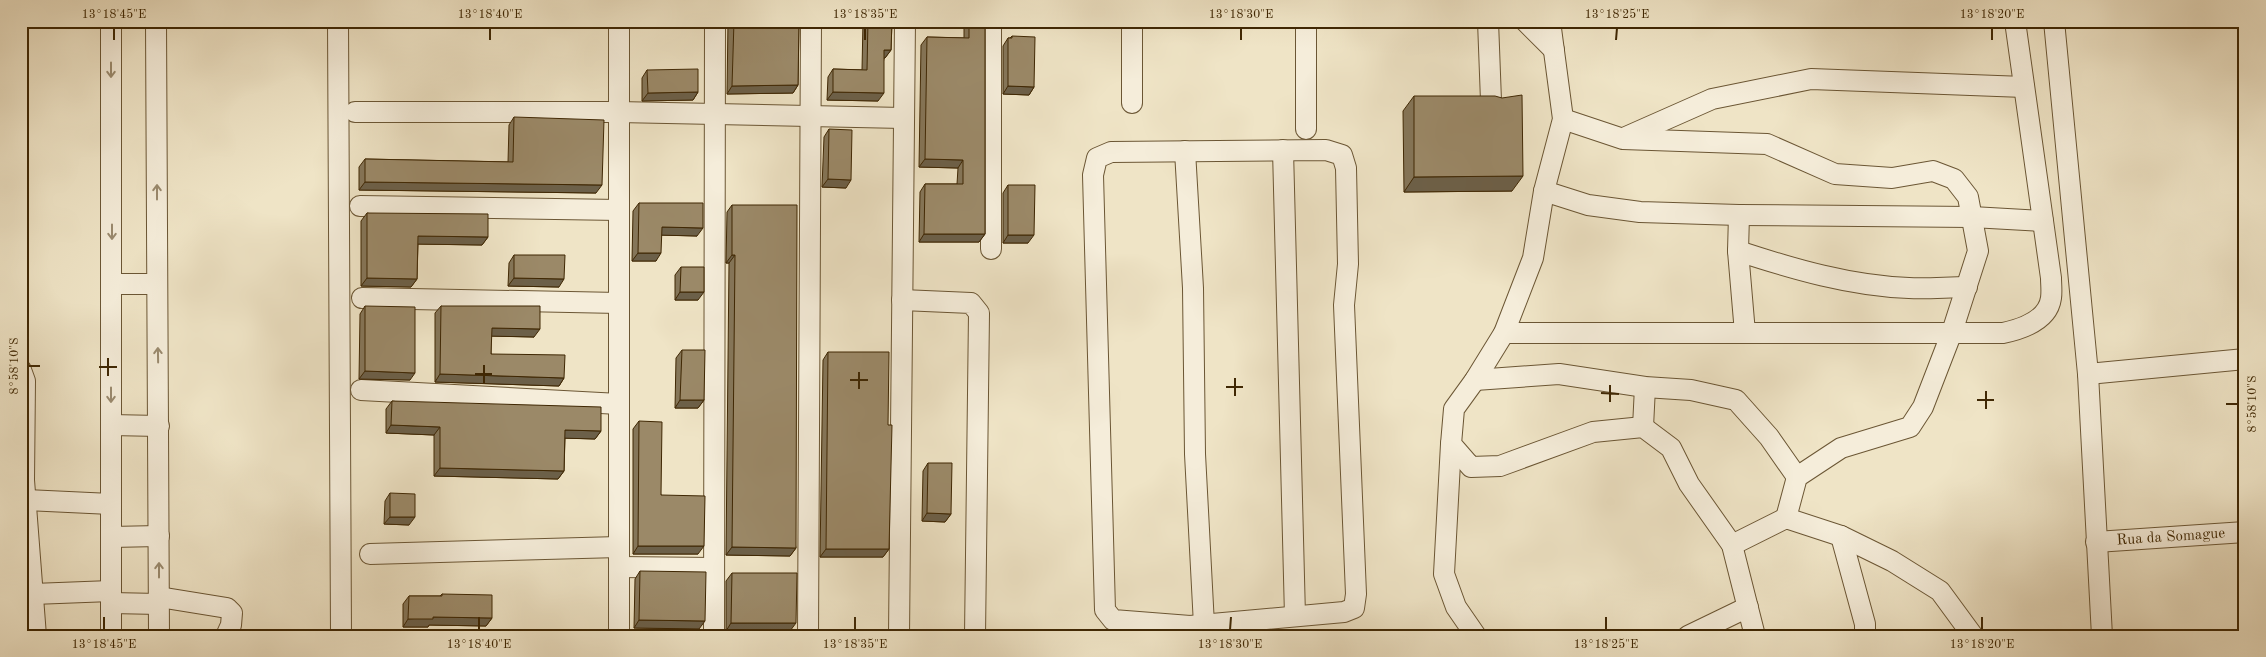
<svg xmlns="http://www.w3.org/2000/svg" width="2266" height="657" viewBox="0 0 2266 657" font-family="'Old Standard TT',serif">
<rect width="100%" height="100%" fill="#efe4c6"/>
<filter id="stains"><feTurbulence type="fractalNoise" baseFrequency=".004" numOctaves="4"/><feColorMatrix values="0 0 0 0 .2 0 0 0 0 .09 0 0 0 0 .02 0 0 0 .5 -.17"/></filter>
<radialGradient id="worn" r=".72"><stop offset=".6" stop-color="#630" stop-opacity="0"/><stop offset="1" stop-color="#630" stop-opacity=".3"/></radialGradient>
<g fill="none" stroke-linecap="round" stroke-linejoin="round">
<defs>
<g id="minor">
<path d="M 156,21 L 159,636"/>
<path d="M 338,21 L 341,636"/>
<path d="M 991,21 L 991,249"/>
<path d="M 1132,21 L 1132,103"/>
<path d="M 1488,21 L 1491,101"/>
<path d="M 1525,21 L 1554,50"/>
<path d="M 1550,21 L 1563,119 L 1544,191 L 1533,258 L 1504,333 L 1475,380 L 1454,409 L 1451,444 L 1471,467 L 1500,466 L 1593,432 L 1643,427 L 1671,448 L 1689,484 L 1732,545 L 1755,636"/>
<path d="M 2054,21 L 2088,374 L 2102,636"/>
<path d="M 355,112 L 618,112 L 903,118"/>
<path d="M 1563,119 L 1623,139 L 1767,144 L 1835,174 L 1892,178 L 1933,171 L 1954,179 L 1968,197 L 1978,251 L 1952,332 L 1923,407 L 1910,427 L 1841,448 L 1797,477 L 1786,518"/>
<path d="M 1306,129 L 1306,21"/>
<path d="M 1626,137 L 1712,99 L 1811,79 L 2024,87"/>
<path d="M 1283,150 L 1295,616"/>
<path d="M 1185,151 L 1193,288 L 1195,454 L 1204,625"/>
<path d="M 1544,191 L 1588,205 L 1640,212 L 1739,215 L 1972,217 L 2043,221"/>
<path d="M 360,206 L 619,210"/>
<path d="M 1739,215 L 1738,251 L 1745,333"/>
<path d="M 1738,251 C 1793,269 1851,286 1909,288 C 1928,289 1948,287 1967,287"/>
<path d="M 112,284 L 157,284"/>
<path d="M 362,298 L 619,303"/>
<path d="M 902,300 L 971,303 L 979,313 L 975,636"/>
<path d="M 1504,333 L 2003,333 C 2022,329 2048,320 2051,298 C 2052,291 2051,284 2051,278 L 2015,21"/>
<path d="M 21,370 L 25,381 L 24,480 L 36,636"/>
<path d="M 2088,374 L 2245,359"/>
<path d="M 1475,380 L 1559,374 L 1645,387 L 1691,390 L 1736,400 L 1769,437 L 1797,477"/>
<path d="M 361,390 L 619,404"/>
<path d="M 111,425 L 159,426"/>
<path d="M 1643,427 L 1645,387"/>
<path d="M 1451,444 L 1444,574 L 1456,607 L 1476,636"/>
<path d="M 26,500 L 111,504"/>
<path d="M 1841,536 L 1865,624 L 1865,636"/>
<path d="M 111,537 L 159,536"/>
<path id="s1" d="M 2096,542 L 2245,532"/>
<path d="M 1732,545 L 1786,518 L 1841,536 L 1892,561 L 1940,591 L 1973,636"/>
<path d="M 370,554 L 619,547"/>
<path d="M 619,567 L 714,568"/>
<path d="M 33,594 L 111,591"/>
<path d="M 159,597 L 227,608 L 232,613 L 231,625 L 226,636"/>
<path d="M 111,603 L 159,604"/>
<path d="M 1190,626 L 1113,620 L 1105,610 L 1093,175 L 1097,158 L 1111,152 L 1326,150 L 1342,155 L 1346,168 L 1348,264 L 1344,305 L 1356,594 L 1354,608 L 1344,612 L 1190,626 L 1190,636"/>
<path d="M 111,636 L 111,21"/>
<path d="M 619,636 L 619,21"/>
<path d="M 714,636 L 715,21"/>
<path d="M 808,636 L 811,21"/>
<path d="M 899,636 L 905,21"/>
<path d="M 1688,636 L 1748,607"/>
</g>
</defs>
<use href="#minor" stroke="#6b5634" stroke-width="22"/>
<use href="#minor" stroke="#f5edda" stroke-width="20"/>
</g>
<path fill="#857659" stroke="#3f2703" d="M 728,21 L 799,21 L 798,85 L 793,93 L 727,94 Z
M 863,21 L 892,21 L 891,50 L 885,58 L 884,58 L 878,101 L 827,100 L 828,77 L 833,69 L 862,70 Z
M 964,21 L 985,21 L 985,234 L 979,242 L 919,242 L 920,192 L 925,184 L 957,184 L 958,168 L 919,167 L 921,45 L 927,37 L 964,38 Z
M 1012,36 L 1034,87 L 1029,95 L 1003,94 L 1003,46 L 1008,38 L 1010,38 Z
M 647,70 L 698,92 L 693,100 L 642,101 L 642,78 Z
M 1414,96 L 1512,191 L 1404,192 L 1403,111 Z
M 514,117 L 596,193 L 359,190 L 359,167 L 365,159 L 508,162 L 509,125 Z
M 829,129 L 846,188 L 822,187 L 824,137 Z
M 1008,185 L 1028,243 L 1003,243 L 1003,193 Z
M 639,203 L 697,236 L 661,235 L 656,261 L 632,261 L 633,211 Z
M 732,205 L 796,548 L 790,556 L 726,555 L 729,263 L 726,263 L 727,212 Z
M 367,213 L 488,237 L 482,245 L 418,244 L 417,279 L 411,287 L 361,286 L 361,221 Z
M 514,255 L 559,287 L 508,286 L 509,263 Z
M 681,267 L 698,300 L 675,300 L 675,275 Z
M 365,306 L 410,380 L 359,379 L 360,314 Z
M 441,306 L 534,337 L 491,336 L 491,354 L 564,378 L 559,386 L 435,382 L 435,313 Z
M 682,350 L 704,400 L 698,408 L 675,408 L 676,358 Z
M 828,352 L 888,425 L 889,549 L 883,557 L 820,557 L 823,360 Z
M 392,401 L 601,431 L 595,439 L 565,438 L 564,471 L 558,479 L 434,476 L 434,435 L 386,433 L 386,409 Z
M 639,421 L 661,495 L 698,554 L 633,554 L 633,429 Z
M 928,463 L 951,514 L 945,522 L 922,521 L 923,471 Z
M 390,493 L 409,525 L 384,524 L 385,501 Z
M 640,571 L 699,629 L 634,628 L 635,579 Z
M 732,573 L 790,631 L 726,631 L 726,581 Z
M 442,594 L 492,618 L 486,626 L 429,625 L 428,627 L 403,627 L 403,604 L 409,596 L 440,596 Z"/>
<path fill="#6c6049" stroke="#3f2703" d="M 884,50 L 891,50 L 885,58 L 879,58 Z
M 798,85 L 793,93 L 727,94 L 732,86 Z
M 1008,86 L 1034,87 L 1029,95 L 1003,94 Z
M 698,92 L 693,100 L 642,101 L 648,93 Z
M 833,92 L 884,93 L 878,101 L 827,100 Z
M 925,159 L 963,160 L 958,168 L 919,167 Z
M 1523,176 L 1512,191 L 1404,192 L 1414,177 Z
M 828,179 L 851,180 L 846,188 L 822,187 Z
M 365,182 L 602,185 L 596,193 L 359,190 Z
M 662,227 L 703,228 L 697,236 L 656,235 Z
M 924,234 L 985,234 L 979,242 L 919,242 Z
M 1008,235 L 1034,235 L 1028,243 L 1003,243 Z
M 418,236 L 488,237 L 482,245 L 412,244 Z
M 638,253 L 661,253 L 656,261 L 632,261 Z
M 732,255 L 735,255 L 729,263 L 726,263 Z
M 367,278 L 417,279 L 411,287 L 361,286 Z
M 514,278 L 564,279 L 559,287 L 508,286 Z
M 680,292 L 704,292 L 698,300 L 675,300 Z
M 492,328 L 540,329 L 534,337 L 486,336 Z
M 365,371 L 415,373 L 410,380 L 359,379 Z
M 440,374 L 564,378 L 559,386 L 435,382 Z
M 680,400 L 704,400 L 698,408 L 675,408 Z
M 391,425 L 440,427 L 434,435 L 386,433 Z
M 565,430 L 601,431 L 595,439 L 559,438 Z
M 440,468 L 564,471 L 558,479 L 434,476 Z
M 927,513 L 951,514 L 945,522 L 922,521 Z
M 390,517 L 415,517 L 409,525 L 384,524 Z
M 638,546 L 704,546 L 698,554 L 633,554 Z
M 732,547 L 796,548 L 790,556 L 726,555 Z
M 826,549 L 889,549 L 883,557 L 820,557 Z
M 433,617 L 492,618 L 486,626 L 429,625 L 428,627 L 403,627 L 408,619 Z
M 639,620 L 705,621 L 699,629 L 634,628 Z
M 731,623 L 796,623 L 790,631 L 726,631 Z"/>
<path fill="#9b8968" stroke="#3f2703" d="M 734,21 L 799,21 L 798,85 L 732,86 Z
M 868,21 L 892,21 L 891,50 L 884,50 L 884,93 L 833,92 L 833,69 L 867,70 Z
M 969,21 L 985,21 L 985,234 L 924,234 L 925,184 L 963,184 L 963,160 L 925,159 L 927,37 L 969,38 Z
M 1012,36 L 1035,37 L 1034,87 L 1008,86 L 1008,38 L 1012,38 Z
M 698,69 L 698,92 L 648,93 L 647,70 Z
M 1522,95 L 1523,176 L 1414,177 L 1414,96 L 1495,96 L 1502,98 Z
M 514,117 L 604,120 L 602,185 L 365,182 L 365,159 L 513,162 Z
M 829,129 L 852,130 L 851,180 L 828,179 Z
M 1008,185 L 1035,185 L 1034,235 L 1008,235 Z
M 639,203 L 703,203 L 703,228 L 662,227 L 661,253 L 638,253 Z
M 732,205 L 797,205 L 796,548 L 732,547 L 735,255 L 732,255 Z
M 367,213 L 488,214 L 488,237 L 418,236 L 417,279 L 367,278 Z
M 514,255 L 565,255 L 564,279 L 514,278 Z
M 681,267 L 704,267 L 704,292 L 680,292 Z
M 365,306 L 415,307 L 415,373 L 365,371 Z
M 441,306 L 540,306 L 540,329 L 492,328 L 491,354 L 565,355 L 564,378 L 440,374 Z
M 682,350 L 705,350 L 704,400 L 680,400 Z
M 828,352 L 889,352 L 888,425 L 892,425 L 889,549 L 826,549 Z
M 392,401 L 601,407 L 601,431 L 565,430 L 564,471 L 440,468 L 440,427 L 391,425 Z
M 639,421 L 662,422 L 661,495 L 705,496 L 704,546 L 638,546 Z
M 928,463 L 952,463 L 951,514 L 927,513 Z
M 390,493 L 415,494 L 415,517 L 390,517 Z
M 640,571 L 706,572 L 705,621 L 639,620 Z
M 732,573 L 797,573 L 796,623 L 731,623 Z
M 442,594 L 492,595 L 492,618 L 433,617 L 433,619 L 408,619 L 409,596 L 442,596 Z"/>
<defs><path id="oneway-shaft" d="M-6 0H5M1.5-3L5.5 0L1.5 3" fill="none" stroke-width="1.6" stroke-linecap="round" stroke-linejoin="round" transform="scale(1.25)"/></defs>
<g stroke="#9a8a6e">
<use href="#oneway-shaft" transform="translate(111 70) rotate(90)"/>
<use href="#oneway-shaft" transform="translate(157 192) rotate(-90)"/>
<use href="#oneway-shaft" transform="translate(112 232) rotate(90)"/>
<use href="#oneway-shaft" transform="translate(158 355) rotate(-91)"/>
<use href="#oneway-shaft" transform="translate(111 395) rotate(90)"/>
<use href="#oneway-shaft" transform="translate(159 570) rotate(-90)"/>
</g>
<path fill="none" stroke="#3f2703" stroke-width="2" d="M 114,40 L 114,28M 490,40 L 490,28M 865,40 L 865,28M 1241,40 L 1241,28M 1616,40 L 1617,28M 1992,40 L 1992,28M 28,366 L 40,366M 99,367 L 117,367M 475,374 L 492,374M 108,376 L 108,358M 850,380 L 868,380M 484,383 L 484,365M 1226,387 L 1243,387M 859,389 L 859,372M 1601,393 L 1619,394M 1235,396 L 1235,378M 1977,400 L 1994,400M 1610,402 L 1610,385M 2226,404 L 2238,404M 1986,409 L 1986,391M 104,630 L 104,617M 479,630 L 479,617M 855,630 L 855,617M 1230,630 L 1231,617M 1606,630 L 1606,617M 1982,630 L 1982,617"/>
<g text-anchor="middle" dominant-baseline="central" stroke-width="4" stroke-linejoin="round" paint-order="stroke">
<g font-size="15" fill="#3f2703" stroke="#f5edda">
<text stroke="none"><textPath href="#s1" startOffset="75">Rua da Somague</textPath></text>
</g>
</g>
<rect width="2266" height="657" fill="none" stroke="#efe4c6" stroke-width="55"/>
<rect x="28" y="28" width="2210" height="602" fill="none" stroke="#3f2703" stroke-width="2"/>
<g font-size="12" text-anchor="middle" fill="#3f2703">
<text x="114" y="18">13°18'45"E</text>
<text x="490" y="18">13°18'40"E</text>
<text x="865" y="18">13°18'35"E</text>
<text x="1241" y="18">13°18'30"E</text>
<text x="1617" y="18">13°18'25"E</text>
<text x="1992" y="18">13°18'20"E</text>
<text transform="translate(14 366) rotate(-90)" y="4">8°58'10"S</text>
<text transform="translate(2252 404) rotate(-90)" y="4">8°58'10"S</text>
<text x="104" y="648">13°18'45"E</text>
<text x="479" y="648">13°18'40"E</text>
<text x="855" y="648">13°18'35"E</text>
<text x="1230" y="648">13°18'30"E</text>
<text x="1606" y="648">13°18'25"E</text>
<text x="1982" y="648">13°18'20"E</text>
</g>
<rect width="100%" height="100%" filter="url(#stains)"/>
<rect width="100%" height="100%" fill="url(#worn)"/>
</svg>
